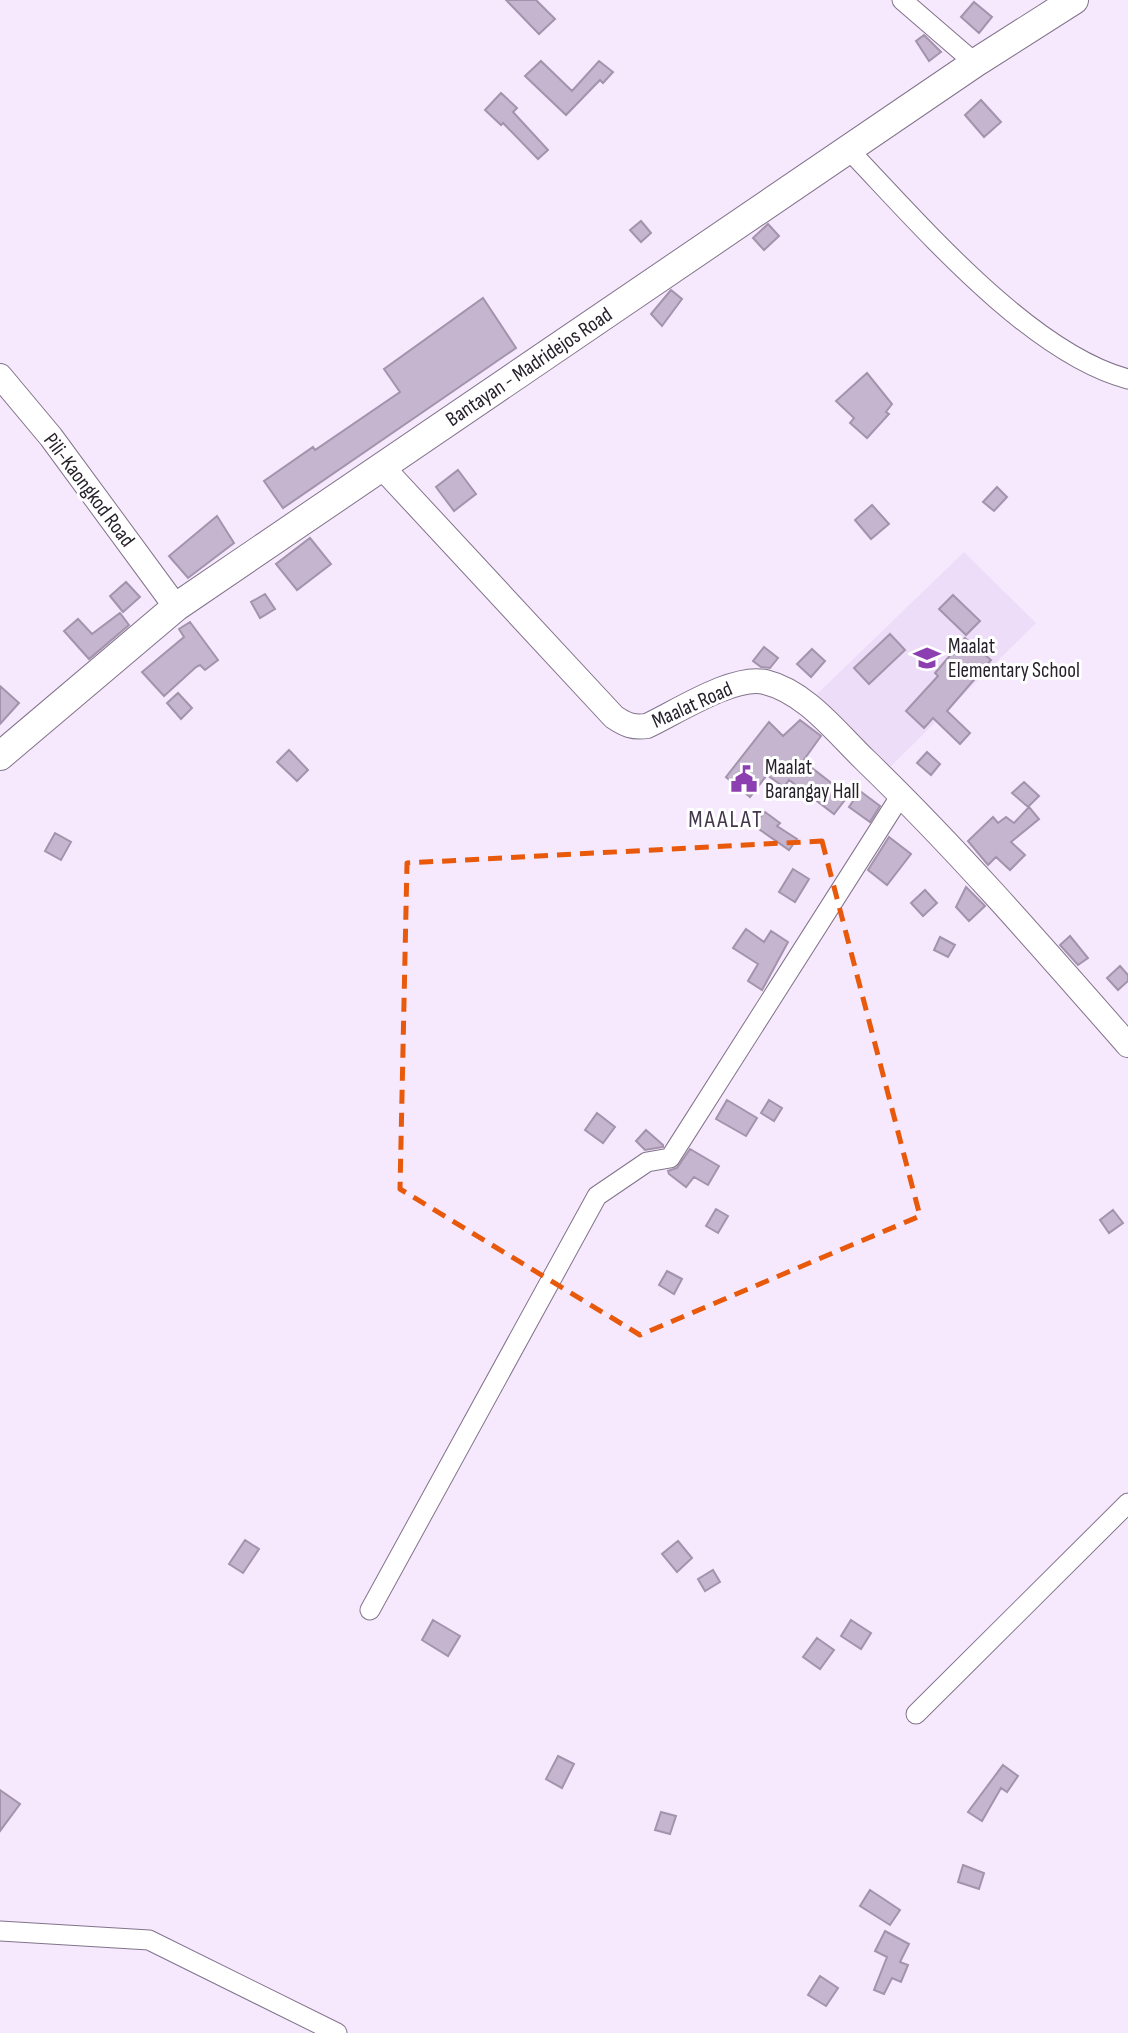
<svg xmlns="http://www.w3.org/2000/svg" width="1128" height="2033" viewBox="0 0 1128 2033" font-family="'Sofia Sans Condensed',sans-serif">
<rect width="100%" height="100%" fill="#f6e9fe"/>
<path fill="#eeddf8" d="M 964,552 L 1036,623 L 887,770 L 817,694 Z"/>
<path fill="#c5b5cf" stroke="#a393ac" stroke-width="2" d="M 506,0 L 536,0 L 555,19 L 539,34 Z
M 974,2 L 992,17 L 979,33 L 961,17 Z
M 924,35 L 941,52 L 929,61 L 916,41 Z
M 541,61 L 572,91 L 599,61 L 613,72 L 603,83 L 600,80 L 566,115 L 525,76 Z
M 501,93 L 517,108 L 513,112 L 548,150 L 538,159 L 503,123 L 501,125 L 485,110 Z
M 981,100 L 1001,122 L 984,137 L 965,115 Z
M 641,221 L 651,233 L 641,242 L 630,230 Z
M 768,224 L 779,236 L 764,250 L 753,238 Z
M 671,290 L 682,299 L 662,326 L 651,314 Z
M 483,298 L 516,348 L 283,508 L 264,481 L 313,447 L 315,450 L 400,392 L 384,369 Z
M 867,373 L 892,404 L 886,412 L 889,414 L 867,438 L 850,423 L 854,418 L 836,401 Z
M 458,470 L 476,494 L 454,511 L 436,487 Z
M 997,487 L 1007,497 L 994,511 L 983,502 Z
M 872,505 L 889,524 L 871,539 L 855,520 Z
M 217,516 L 234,543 L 188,578 L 169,556 Z
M 310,538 L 331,564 L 297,590 L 276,564 Z
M 126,582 L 140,597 L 123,612 L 110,596 Z
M 265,594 L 275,609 L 260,618 L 251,602 Z
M 953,595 L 980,621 L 966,635 L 939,609 Z
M 120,613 L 129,625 L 89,659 L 64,631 L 78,619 L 92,634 Z
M 190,622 L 218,660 L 205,670 L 200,665 L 196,667 L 164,696 L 142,672 L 184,637 L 179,629 Z
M 890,634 L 905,650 L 869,684 L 854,668 Z
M 965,638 L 991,660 L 947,711 L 970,733 L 960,744 L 933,718 L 924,728 L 906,711 L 938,676 L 935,673 Z
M 764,647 L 778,658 L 770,668 L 761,667 L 753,661 Z
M 812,649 L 825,661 L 811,677 L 797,664 Z
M 0,686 L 19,703 L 0,724 Z
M 178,693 L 192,708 L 181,719 L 167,703 Z
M 800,720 L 821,736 L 803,761 L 848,796 L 834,814 L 789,780 L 784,787 L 767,775 L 750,797 L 726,777 L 769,722 L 783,736 Z
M 289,750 L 308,770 L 297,781 L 277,762 Z
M 927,752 L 940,764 L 931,775 L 917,763 Z
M 1024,782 L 1039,796 L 1028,807 L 1012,793 Z
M 860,791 L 880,806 L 870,822 L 849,807 Z
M 1029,807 L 1039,819 L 1011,842 L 1025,855 L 1010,870 L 996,857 L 988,865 L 968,841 L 993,817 L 998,823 L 1006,817 L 1014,823 Z
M 765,812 L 780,823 L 777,826 L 797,839 L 789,850 L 753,825 Z
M 55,833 L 71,842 L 61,860 L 45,851 Z
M 889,837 L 911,854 L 887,885 L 868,870 Z
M 793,869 L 809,879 L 795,902 L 779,892 Z
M 966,887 L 985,906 L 969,921 L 956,907 Z
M 925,890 L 937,903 L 923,916 L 911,903 Z
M 746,929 L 764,942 L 771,931 L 788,942 L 762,990 L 748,981 L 758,964 L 733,948 Z
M 1070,936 L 1088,958 L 1078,965 L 1060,945 Z
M 940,937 L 955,945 L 948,957 L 934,950 Z
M 1120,966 L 1128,975 L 1128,981 L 1118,990 L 1107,978 Z
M 727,1100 L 757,1118 L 746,1136 L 716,1119 Z
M 769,1100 L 782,1108 L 774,1121 L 761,1113 Z
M 597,1113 L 615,1127 L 603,1143 L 585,1130 Z
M 646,1130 L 663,1145 L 663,1147 L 645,1150 L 636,1141 Z
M 690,1149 L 719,1166 L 708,1185 L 694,1177 L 686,1187 L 669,1174 L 668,1171 L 677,1168 Z
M 716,1209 L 728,1216 L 718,1233 L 706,1226 Z
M 1113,1210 L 1123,1223 L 1109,1233 L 1100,1220 Z
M 667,1271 L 682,1279 L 674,1294 L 659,1285 Z
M 245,1540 L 259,1549 L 243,1573 L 229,1564 Z
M 678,1541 L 692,1558 L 677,1572 L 662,1554 Z
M 713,1570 L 720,1582 L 705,1591 L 698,1579 Z
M 433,1620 L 460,1636 L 448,1656 L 422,1640 Z
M 851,1620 L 871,1633 L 861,1649 L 841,1636 Z
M 817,1638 L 834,1650 L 820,1669 L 803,1657 Z
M 558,1756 L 574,1764 L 562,1788 L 546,1779 Z
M 1003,1765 L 1018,1776 L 1007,1792 L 1001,1788 L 982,1821 L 968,1812 Z
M 0,1790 L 20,1804 L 0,1831 Z
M 661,1812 L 676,1816 L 670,1834 L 655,1830 Z
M 963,1865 L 984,1873 L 979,1889 L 958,1882 Z
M 870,1890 L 900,1910 L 890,1925 L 860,1906 Z
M 885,1931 L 909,1944 L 900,1962 L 908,1965 L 901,1982 L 892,1978 L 884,1994 L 874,1990 L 887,1957 L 875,1951 Z
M 820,1976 L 838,1988 L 826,2006 L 808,1995 Z"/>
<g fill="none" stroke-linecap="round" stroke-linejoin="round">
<defs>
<path id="minor" d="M 902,0 L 975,63
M 848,149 C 919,223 1029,353 1128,379
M 370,1610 L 597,1196 L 647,1162 L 670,1158 L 901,795
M 916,1714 L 1128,1503
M 0,1931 L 149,1940 L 337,2033"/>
<path id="tertiary" d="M 0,376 L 51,437 L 176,607
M 382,467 L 614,717 C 626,725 633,728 647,726 C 677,712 733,675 765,682 C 806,692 836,732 865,760 C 958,850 1043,948 1128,1045"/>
<path id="secondary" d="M 0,756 L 176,607 L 975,63 L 1074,0"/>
</defs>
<use href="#minor" stroke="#82738a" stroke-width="21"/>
<use href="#tertiary" stroke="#82738a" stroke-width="26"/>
<use href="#secondary" stroke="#82738a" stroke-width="30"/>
<use href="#minor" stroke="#fff" stroke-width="19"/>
<use href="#tertiary" stroke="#fff" stroke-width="24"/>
<use href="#secondary" stroke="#fff" stroke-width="28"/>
</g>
<path fill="none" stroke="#e8590c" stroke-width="5" stroke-dasharray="14 9" stroke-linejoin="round" d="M 822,841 L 920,1216 L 640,1335 L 400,1189 L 407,863 Z"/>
<defs>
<symbol id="school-bare" viewBox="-9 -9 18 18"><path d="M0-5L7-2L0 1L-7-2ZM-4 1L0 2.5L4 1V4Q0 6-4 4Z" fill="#8b3fb0" stroke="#fff" stroke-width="2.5" paint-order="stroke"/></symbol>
<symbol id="civic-bare" viewBox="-9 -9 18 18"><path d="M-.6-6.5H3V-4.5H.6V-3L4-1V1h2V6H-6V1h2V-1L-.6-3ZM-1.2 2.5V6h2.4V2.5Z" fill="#8b3fb0" stroke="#fff" stroke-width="2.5" paint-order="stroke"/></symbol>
</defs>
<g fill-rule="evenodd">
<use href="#school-bare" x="908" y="639" width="38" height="38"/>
<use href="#civic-bare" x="725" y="760" width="38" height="38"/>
</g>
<g text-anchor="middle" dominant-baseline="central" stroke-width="6" stroke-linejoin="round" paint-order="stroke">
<g font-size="21" fill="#27212b" stroke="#fff">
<text transform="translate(529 367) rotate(-34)">Bantayan - Madridejos Road</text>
<text transform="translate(89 490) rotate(53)">Pili-Kaongkod Road</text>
<text transform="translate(692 705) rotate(-24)">Maalat Road</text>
</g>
<g font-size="21" fill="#27212b" stroke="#fff" text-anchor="start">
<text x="948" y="646">Maalat<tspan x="948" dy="24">Elementary School</tspan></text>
<text x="765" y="767">Maalat<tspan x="765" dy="24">Barangay Hall</tspan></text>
</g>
<g font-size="24" letter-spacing="2" fill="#44364b" stroke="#fff">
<text x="726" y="819">MAALAT</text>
</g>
</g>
</svg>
